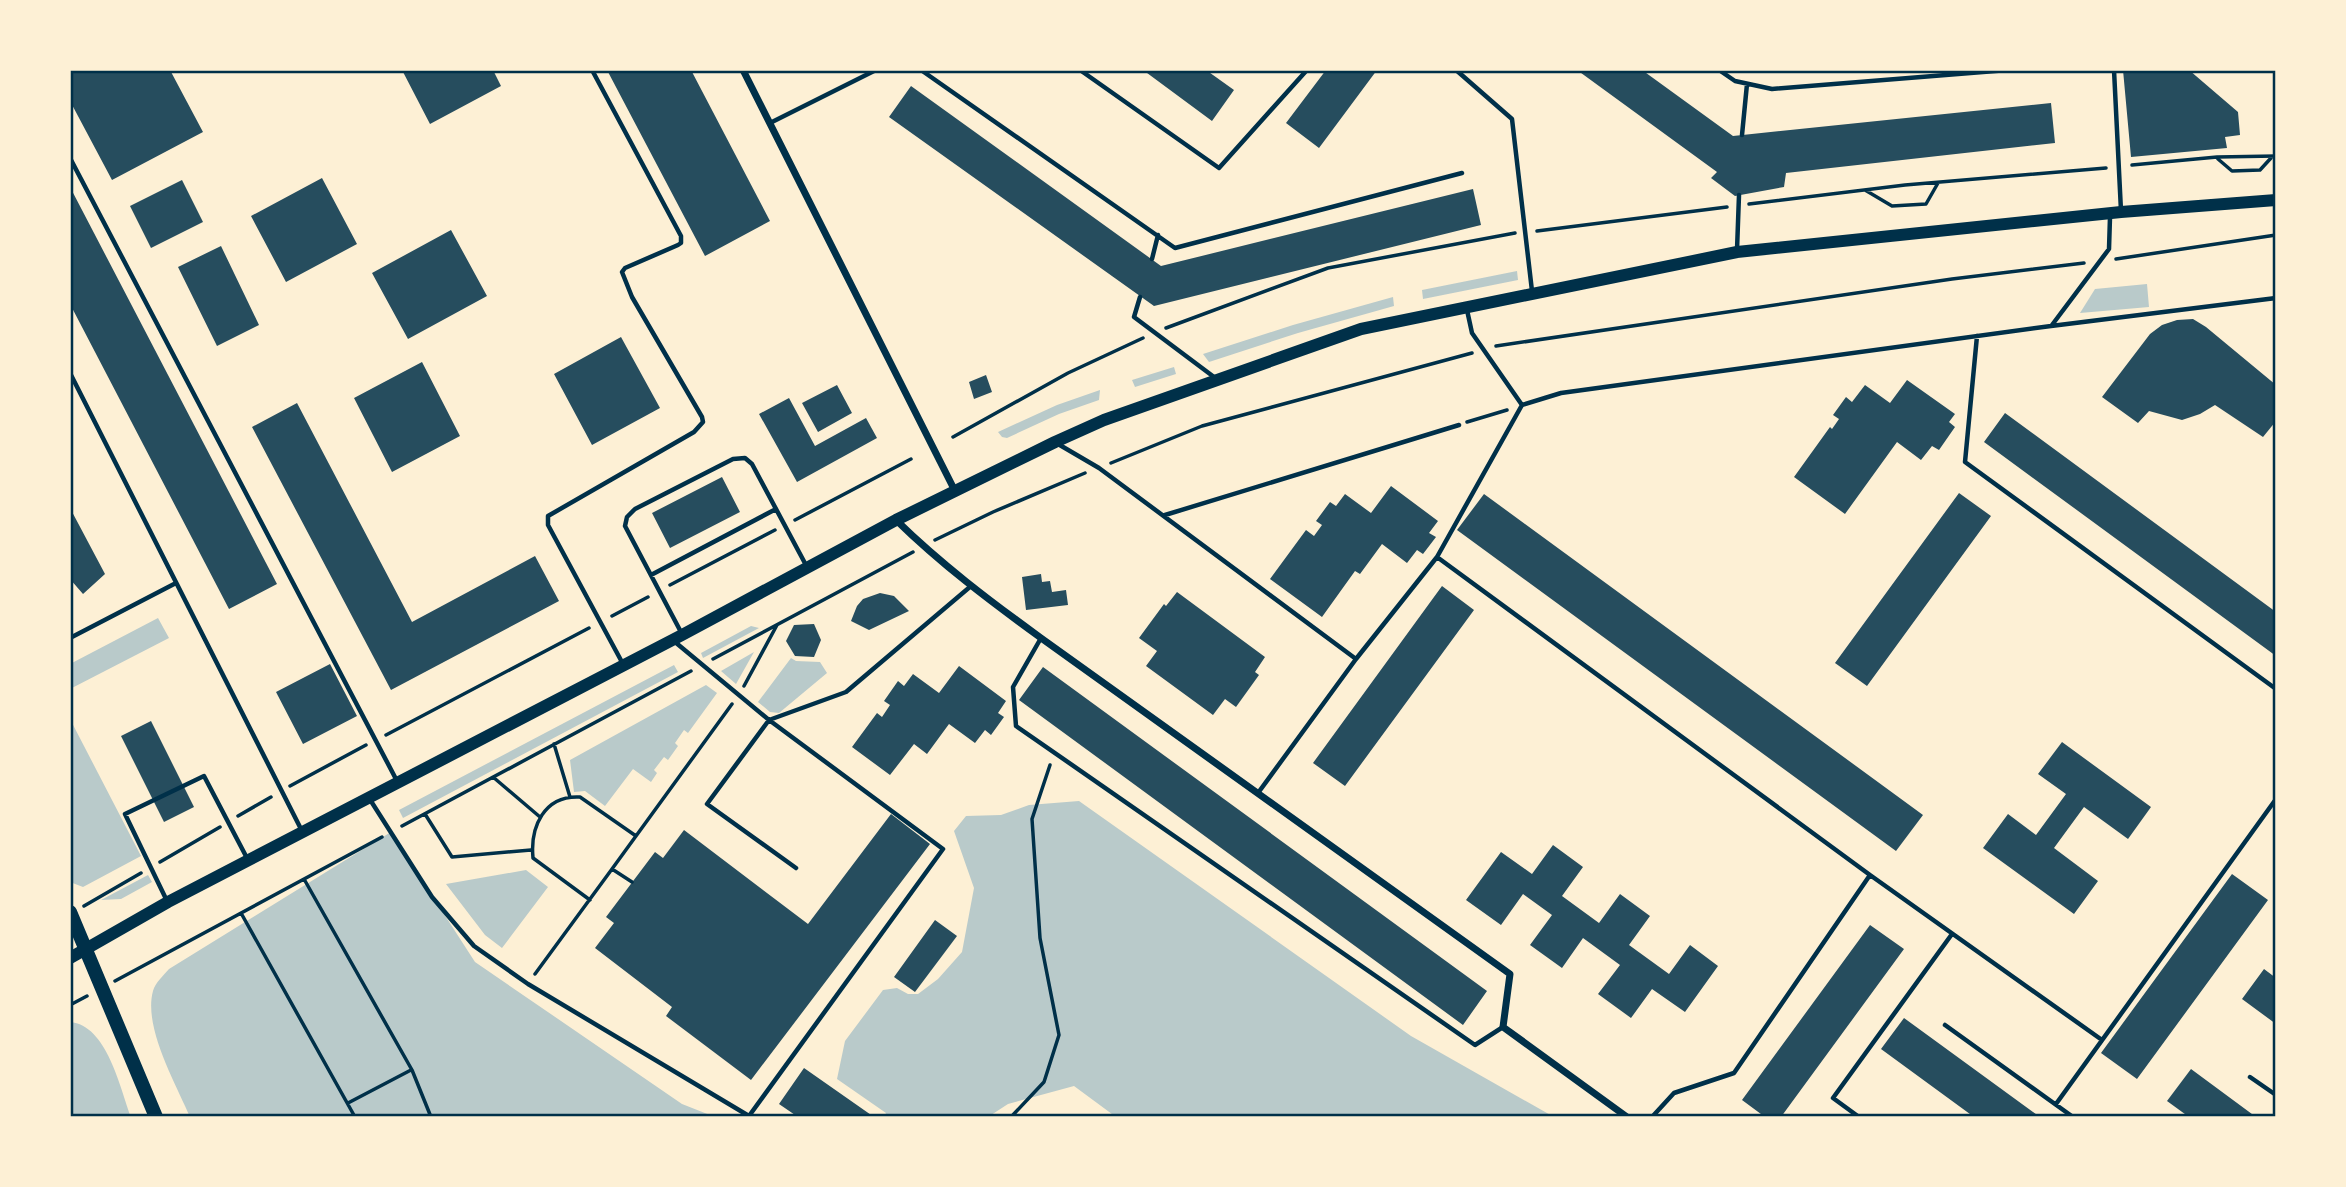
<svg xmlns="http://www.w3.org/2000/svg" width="2346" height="1187" viewBox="0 0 2346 1187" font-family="'Work Sans',sans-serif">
<rect width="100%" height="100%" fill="#fdf0d5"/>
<path fill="#b9caca" d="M 1517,271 L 1518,280 L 1423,299 L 1422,290 Z
M 2147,284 L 2149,307 L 2080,313 L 2095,289 Z
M 1393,297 L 1394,306 L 1298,333 L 1209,362 L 1203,354 L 1293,325 Z
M 1174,367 L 1176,374 L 1135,387 L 1132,380 Z
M 1100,390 L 1099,400 L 1059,414 L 1007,438 L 1002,437 L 998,432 L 1057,405 Z
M 158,618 L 169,638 L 70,689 L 70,664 Z
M 751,626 L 759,628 L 703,658 L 701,653 Z
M 754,652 L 736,684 L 721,671 Z
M 791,658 L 796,661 L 820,662 L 827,673 L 779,713 L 770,712 L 758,702 Z
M 674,665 L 678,672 L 403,818 L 399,810 Z
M 706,685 L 717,693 L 688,733 L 684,730 L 675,743 L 678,746 L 668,760 L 664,757 L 654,770 L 657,773 L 651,782 L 633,769 L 605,806 L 585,791 L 574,792 L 570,760 Z
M 70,719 L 141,856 L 83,887 L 70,882 Z
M 1079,801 L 1411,1036 L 1554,1117 L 1116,1117 L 1074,1086 L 1008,1104 L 988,1117 L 884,1117 L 886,1113 L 837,1079 L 845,1041 L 883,990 L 897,988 L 908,994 L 918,994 L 938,979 L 962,952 L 974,888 L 954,831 L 966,816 L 1001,815 L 1029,805 Z
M 391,832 L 475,962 L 682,1104 L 715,1117 L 190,1117 C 176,1084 143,1027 153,991 C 155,983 164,975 169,969 Z
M 526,870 L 548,887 L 502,948 L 485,935 L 446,884 Z
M 148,875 L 152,882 L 121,899 L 101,900 Z
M 70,1022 C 107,1025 120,1088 131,1117 L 70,1117 Z"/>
<path fill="#264d5e" d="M 70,70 L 170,70 L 203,132 L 112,180 L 70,101 Z
M 402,70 L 493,70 L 501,86 L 430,124 Z
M 607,70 L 691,70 L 770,221 L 705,256 Z
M 1143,70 L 1206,70 L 1234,90 L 1212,121 Z
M 1326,70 L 1377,70 L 1319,148 L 1286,123 Z
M 1577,70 L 1642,70 L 1733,136 L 2051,103 L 2055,143 L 1786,173 L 1784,187 L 1735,196 L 1711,178 L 1717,172 Z
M 2123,70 L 2189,70 L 2238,112 L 2240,135 L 2225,137 L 2227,148 L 2131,157 Z
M 911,86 L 1161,266 L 1473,189 L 1481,225 L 1154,306 L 889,117 Z
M 322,178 L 357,244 L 286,282 L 251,216 Z
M 182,180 L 203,222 L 151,248 L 130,206 Z
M 70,187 L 277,584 L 229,609 L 70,304 Z
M 451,230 L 487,296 L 408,339 L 372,273 Z
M 221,246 L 259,325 L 217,346 L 178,267 Z
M 2193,319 L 2206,327 L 2276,385 L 2276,421 L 2263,437 L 2215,405 L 2200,414 L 2182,420 L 2149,411 L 2138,423 L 2102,397 L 2150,334 L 2162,325 L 2177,320 Z
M 621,337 L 660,408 L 592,445 L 554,374 Z
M 422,362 L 460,436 L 392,472 L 354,398 Z
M 986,375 L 992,392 L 974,399 L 969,382 Z
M 1907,380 L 1955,414 L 1949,422 L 1955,427 L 1939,450 L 1932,446 L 1921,460 L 1897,442 L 1845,514 L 1794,477 L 1830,427 L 1832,429 L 1839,419 L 1833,415 L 1846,397 L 1852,402 L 1865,385 L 1890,403 Z
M 837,385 L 852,413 L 818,432 L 802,403 Z
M 789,398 L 815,446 L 866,418 L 877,438 L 797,482 L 759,414 Z
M 297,403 L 412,622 L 535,556 L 559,601 L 391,690 L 252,427 Z
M 2005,413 L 2276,612 L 2276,656 L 1984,442 Z
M 722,477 L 740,512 L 670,548 L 652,513 Z
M 1391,486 L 1438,521 L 1429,533 L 1436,537 L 1423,554 L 1417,550 L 1407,563 L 1382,544 L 1360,574 L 1355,571 L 1322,617 L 1270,579 L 1306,530 L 1314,536 L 1322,525 L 1316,521 L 1330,502 L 1336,506 L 1345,494 L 1371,513 Z
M 1959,493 L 1991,516 L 1867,686 L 1835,663 Z
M 1484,494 L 1923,815 L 1896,851 L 1457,530 Z
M 70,508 L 105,574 L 83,594 L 70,579 Z
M 1041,574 L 1042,582 L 1050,581 L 1052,592 L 1066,590 L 1068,605 L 1026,610 L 1022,577 Z
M 1442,586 L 1474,610 L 1345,786 L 1313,763 Z
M 1177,592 L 1265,657 L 1255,672 L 1259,675 L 1236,707 L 1225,699 L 1213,715 L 1146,666 L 1157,651 L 1139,638 L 1164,604 L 1166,606 Z
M 880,593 L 894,596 L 909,611 L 869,630 L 851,621 L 857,606 L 863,599 Z
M 814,624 L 821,640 L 814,657 L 795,656 L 786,641 L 794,625 Z
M 330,664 L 357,716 L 303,744 L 276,692 Z
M 959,666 L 1006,701 L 998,713 L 1004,717 L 991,735 L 985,730 L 975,743 L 949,724 L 927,754 L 914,744 L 890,775 L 852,747 L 877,713 L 882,717 L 890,705 L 884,701 L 898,681 L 904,686 L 913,674 L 939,693 Z
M 1043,667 L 1487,991 L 1463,1025 L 1019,700 Z
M 151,721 L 194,807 L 164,822 L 121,736 Z
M 2062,742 L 2151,807 L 2128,839 L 2084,807 L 2054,848 L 2098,881 L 2074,914 L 1983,848 L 2008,814 L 2036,835 L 2066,794 L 2038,774 Z
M 891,814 L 930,844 L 751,1080 L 666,1016 L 672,1007 L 595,948 L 614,923 L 606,917 L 655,852 L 663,858 L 684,830 L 808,924 Z
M 1553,845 L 1583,867 L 1562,896 L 1599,923 L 1620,894 L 1650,916 L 1629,945 L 1669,974 L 1690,945 L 1718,966 L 1685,1012 L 1652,989 L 1631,1018 L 1598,994 L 1620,965 L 1583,938 L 1562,968 L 1530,945 L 1552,915 L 1523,894 L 1501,925 L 1466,900 L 1501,852 L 1532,874 Z
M 2232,874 L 2268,900 L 2137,1079 L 2101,1053 Z
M 935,920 L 957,936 L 915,992 L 894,977 Z
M 1870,925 L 1904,949 L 1781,1117 L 1765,1117 L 1742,1100 Z
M 2264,969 L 2276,978 L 2276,1024 L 2242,999 Z
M 1904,1018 L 2040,1117 L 1974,1117 L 1881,1049 Z
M 804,1068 L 874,1117 L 798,1117 L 779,1104 Z
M 2191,1069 L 2256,1117 L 2189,1117 L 2167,1101 Z"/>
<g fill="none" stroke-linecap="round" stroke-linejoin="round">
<path stroke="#003049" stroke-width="3.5" d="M 2218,159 L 2232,171 L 2260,170 L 2271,158
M 2132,165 L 2217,157 L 2276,156
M 1865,190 L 1892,206 L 1926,204 L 1938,183
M 1749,204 L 1905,185 L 2106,168
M 1537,231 L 1727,207
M 2116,259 L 2276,235
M 1166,328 L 1328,268 L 1515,233
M 1496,346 L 1952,279 L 2084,263
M 1467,422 L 1507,410
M 953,437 L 1068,373 L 1143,338
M 1111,463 L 1202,426 L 1472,353
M 795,520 L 911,459
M 935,540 L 993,512 L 1085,473
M 670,585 L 775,530
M 612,616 L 648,597
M 713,659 L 913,552
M 744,686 L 777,625
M 386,735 L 589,628
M 554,744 L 570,797
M 493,777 L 540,817
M 290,786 L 366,745
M 425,814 L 452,857 L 531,850
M 238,816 L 271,797
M 402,826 L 691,671
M 160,862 L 220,827
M 304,879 L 412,1070 L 431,1117
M 632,882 L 612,869 L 732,704
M 590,900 L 533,858 C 530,827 544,795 580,797 L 636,836
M 84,906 L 141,873
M 241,913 L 355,1117
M 535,974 L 612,869
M 115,981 L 382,837
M 70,1005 L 87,996
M 348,1103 L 411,1070
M 1011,1117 L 1044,1082 L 1059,1035 L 1040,938 L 1032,819 L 1050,765"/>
<path stroke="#003049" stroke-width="4.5" d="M 592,70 L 681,236 L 681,243 L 678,245 L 625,268 L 622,272 L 632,297 L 702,417 L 703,422 L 694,432 L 548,516 L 548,525 L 623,664
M 921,70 L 1175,248 L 1462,173
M 1080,70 L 1219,168 L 1307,70
M 1456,70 L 1512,119 L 1532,291
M 1719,70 L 1735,81 L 1772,89 L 2008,70
M 2114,70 L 2121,211
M 770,123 L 876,70
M 1742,135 L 1747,84
M 70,158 L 397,781
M 1737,250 L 1739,195
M 1152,259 L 1158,235
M 1140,297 L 1134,317 L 1214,377
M 1467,310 L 1472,333 L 1522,405
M 2052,325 L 2109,249 L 2110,217
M 1977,336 L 1965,462 L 2276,689
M 70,373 L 302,831
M 1058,444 L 1099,468 L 1356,659 L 1258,793
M 1165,515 L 1459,425
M 651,575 L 776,509
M 682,634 L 625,526 L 627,517 L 635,509 L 733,459 L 745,458 L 752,464 L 807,567
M 70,638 L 176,583
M 1041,638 L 1013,687 L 1016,726 L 1475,1045 L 1503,1027
M 1356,659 L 1437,557
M 369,798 L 432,897 L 474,946 L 528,984 L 749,1116 L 943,849 L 769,720 L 675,642
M 796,868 L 707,804 L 769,720 L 846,692 L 971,586
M 1870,875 L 2102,1040
M 167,901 L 125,814 L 204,776 L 248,860
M 1945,1025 L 2073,1117
M 2250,1077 L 2276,1095
M 2056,1104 L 2276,799
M 1652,1117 L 1674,1093 L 1734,1073 L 1870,875 L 1437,557 L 1522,405 L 1561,393 L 2051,326 L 2276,298
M 1859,1117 L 1833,1098 L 1952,934"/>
<path stroke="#003049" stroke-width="7" d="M 743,70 L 955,491
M 896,520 C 941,564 990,601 1041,638 L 1510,974 L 1503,1027 L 1627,1117"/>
<path stroke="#003049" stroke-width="12" d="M 70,958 L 168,902 L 682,635 L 896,520 L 1055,442 L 1104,420 L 1361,329 L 1737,252 L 2121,212 L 2276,200"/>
<path stroke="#003049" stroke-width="14" d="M 70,912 L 156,1117"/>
</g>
<rect width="2346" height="1187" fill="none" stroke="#fdf0d5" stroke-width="144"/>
<rect x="72" y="72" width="2202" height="1043" fill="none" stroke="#003049" stroke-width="2.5"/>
</svg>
